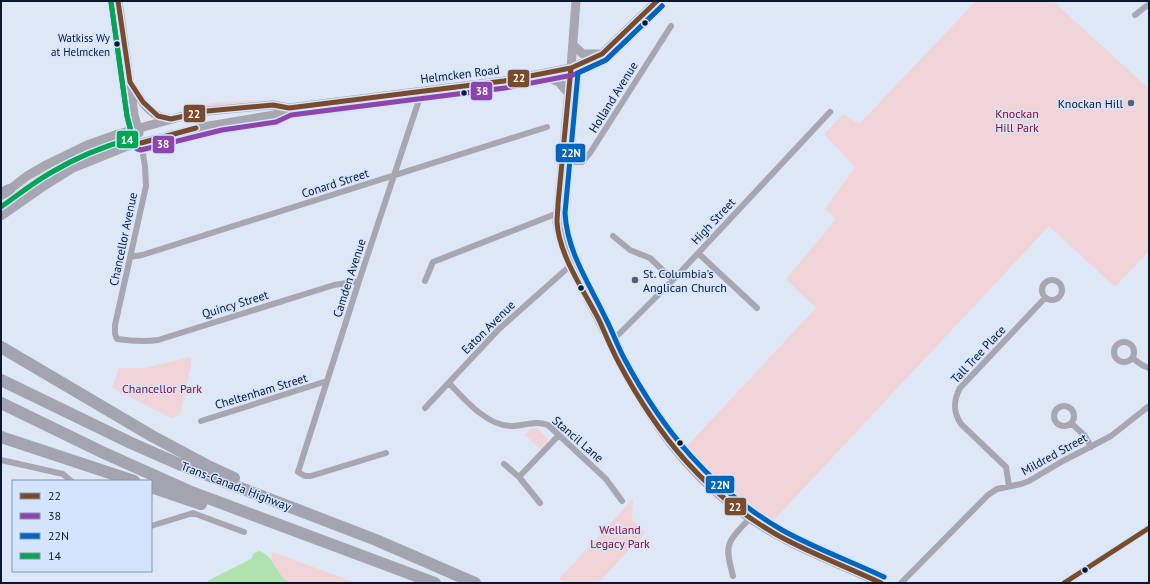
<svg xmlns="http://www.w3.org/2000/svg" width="1150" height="584" viewBox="0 0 1150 584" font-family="'PT Sans',sans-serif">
<rect width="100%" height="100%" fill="#dee7f5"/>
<path fill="#f0d4d8" d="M 976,1 L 1053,1 L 1149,89 L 1149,251 L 1115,287 L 1049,226 L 772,522 C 741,501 707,478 687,446 L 816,308 L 786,279 L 836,219 L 825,209 L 855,167 L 824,134 L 843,114 L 859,124 Z
M 259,100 L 260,101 L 217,105 L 179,111 C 192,102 242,101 259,100 Z
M 53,166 L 55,168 L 28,185 L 1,209 L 1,202 L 28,181 Z
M 191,357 L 191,365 L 180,415 L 171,418 L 112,388 L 119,368 L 144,368 Z
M 537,428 L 549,440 L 540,449 L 525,435 L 530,429 Z
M 633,499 L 632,520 L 645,533 L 598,583 L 565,583 L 559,579 Z
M 273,552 L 356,583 L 291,583 C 280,579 277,569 270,560 Z"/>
<path fill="#afe3ae" d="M 259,551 C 275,555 275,577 291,583 L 207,583 L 209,580 L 251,559 L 254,553 Z"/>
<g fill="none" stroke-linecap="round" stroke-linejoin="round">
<path stroke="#a8a6b0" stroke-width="6" d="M 1135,15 L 1149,4
M 141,143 L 145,166 L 146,186 L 115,325 L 115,334 L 117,339 C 132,341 143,342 158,340 L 334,285 L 359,281
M 562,162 L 582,162 L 590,153 L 671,26
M 613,236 L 630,250 L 650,258 L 673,280
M 698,253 L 757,308
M 130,257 L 142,255 L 547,127
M1042 290a10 10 0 1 1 20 0a10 10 0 1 1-20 0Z
M 425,281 L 433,262 L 558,213
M 608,340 L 618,335 L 673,280 L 830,112
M1114 352a10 10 0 1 1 20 0a10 10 0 1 1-20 0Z
M 1132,358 L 1142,365 L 1149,368
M 449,383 C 464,399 487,426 511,426 C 524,426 535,420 548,425 L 606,479 L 622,501
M1054 416a10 10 0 1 1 20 0a10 10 0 1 1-20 0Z
M 425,408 L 499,329 L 571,265
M 201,421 L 327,381
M 1071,423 L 1085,436 L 1091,447
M 386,453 L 311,476 L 305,476 L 298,472 L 359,281 L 422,91
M 1,460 L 63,474 L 71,481
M 504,464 L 519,477 L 540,503
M 519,477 L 559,435
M 1009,486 L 1006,467 L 961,424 C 953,412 953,401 960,388 L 1045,298
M 151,526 L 193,513 L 244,532
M 733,576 C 724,543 727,543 749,519
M 901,583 L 988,495 L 997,489 L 1021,484 L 1029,481 L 1061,462 L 1111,436 L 1149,406
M 1064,583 L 1149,528"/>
<path stroke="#a7a6b1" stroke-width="9" d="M 118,1 L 134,115 L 139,133
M 576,1 L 571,68 L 557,222 C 563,257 584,290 600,322 C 644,413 687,486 779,536 C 811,554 847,567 881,583
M 573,45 L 583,54 L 598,54
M 542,75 L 559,82 L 569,94
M 131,85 C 141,100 150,117 169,119
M 5,193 L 27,176 L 46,165 L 87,145 L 118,134 L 187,115 L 207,111 L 273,105 L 289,108
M 1,216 L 41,188 L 73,168 L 125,147 L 203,127 L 274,115 L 289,108 L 504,81 L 571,68 L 602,54 L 657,1"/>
<path stroke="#a4a4b1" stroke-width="12" d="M 1,194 L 9,190
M 1,347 L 152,436 L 210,467 L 234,478
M 1,380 L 131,443 L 181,465 L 376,540 L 475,583
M 1,403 L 104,453 L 189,491 L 435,583
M 1,437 L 134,481
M 151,487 L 201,504"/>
<defs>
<path id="bus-1" d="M 118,1 L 130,82 L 143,102 L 158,116 L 171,119 L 207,111 L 273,105 L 289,108 L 504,81 L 571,68 L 602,54 L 657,1
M 571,68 L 558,204 C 558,210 557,216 557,222 C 559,256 585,292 600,322 C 606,336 612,350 619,363 C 658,436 706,495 779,536 C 812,554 847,567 881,583
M 141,143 L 196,128
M 1064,583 L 1149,528"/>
<path id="bus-2" d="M 111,2 L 127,116 L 134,145 L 137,149 L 141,150 L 222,130 L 276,122 L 291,115 L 505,88 L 573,75 L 606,60 L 662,6"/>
<path id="bus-3" d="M 662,6 L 606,60 L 578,73 L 565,213 C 567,252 589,283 605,317 C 612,330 617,345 624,358 C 663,431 710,488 782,530 C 814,548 850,561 884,577"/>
<path id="bus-4" d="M 1,207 C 18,195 34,182 52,172 C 77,157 105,146 133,138 L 127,116 L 111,2"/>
</defs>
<use href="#bus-1" stroke="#d4e4ff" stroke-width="8"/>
<use href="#bus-2" stroke="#d4e4ff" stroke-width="8"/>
<use href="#bus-3" stroke="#d4e4ff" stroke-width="8"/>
<use href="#bus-4" stroke="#d4e4ff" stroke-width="8"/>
<use href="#bus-1" stroke="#7a4b2a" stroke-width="5"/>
<use href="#bus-2" stroke="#8e44ad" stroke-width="5"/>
<use href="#bus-3" stroke="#0065bd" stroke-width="5"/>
<use href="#bus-4" stroke="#00a651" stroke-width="5"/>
</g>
<g fill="#0b1930" stroke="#d4e4ff" stroke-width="1.5">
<circle cx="645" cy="23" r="3.5"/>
<circle cx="117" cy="44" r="3.5"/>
<circle cx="464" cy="93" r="3.5"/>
<circle cx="581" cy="288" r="3.5"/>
<circle cx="680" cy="443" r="3.5"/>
<circle cx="1085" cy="570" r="3.5"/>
</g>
<g fill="#556175" stroke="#d4e4ff" stroke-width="1.5">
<circle cx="1131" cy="103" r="4"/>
<circle cx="635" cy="280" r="4"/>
</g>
<g text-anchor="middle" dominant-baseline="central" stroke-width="3" stroke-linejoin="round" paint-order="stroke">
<g font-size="11" fill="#0b1930" stroke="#d4e4ff" text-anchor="end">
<text x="110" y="38">Watkiss Wy<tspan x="110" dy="14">at Helmcken</tspan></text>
</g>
<g font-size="12" fill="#0b1930" stroke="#d4e4ff">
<text transform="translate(460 74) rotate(-7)">Helmcken Road</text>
<text transform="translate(613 97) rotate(-58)">Holland Avenue</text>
<text transform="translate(335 183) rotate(-18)">Conard Street</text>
<text transform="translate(713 221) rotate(-47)">High Street</text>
<text transform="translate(123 239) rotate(-78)">Chancellor Avenue</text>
<text transform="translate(349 278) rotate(-72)">Camden Avenue</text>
<text transform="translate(235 304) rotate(-17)">Quincy Street</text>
<text transform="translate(488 327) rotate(-45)">Eaton Avenue</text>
<text transform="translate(978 354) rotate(-47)">Tall Tree Place</text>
<text transform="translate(261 391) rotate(-17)">Cheltenham Street</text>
<text transform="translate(578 439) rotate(41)">Stancil Lane</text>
<text transform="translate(1054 454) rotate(-29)">Mildred Street</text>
<text transform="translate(236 486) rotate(21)">Trans-Canada Highway</text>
</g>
<g font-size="12" fill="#0b1930" stroke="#d4e4ff" text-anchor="end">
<text x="1123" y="103">Knockan Hill</text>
<text x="643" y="273" text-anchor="start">St. Columbia's<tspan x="643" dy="14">Anglican Church</tspan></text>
</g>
<g font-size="12" fill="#910e24" stroke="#d4e4ff">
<text x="1017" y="113">Knockan<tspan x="1017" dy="14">Hill Park</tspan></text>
<text x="162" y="388">Chancellor Park</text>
<text x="620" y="529">Welland<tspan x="620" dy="14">Legacy Park</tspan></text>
</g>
</g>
<g stroke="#d4e4ff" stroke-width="1.5">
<rect x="507" y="69" width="23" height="19" rx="4" fill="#7a4b2a"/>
<rect x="470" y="81" width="23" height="20" rx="4" fill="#8e44ad"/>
<rect x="183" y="104" width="23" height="19" rx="4" fill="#7a4b2a"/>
<rect x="116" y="130" width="23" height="19" rx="4" fill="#00a651"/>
<rect x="152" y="135" width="23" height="19" rx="4" fill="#8e44ad"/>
<rect x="555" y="143" width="31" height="20" rx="4" fill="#0065bd"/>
<rect x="705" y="475" width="30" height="19" rx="4" fill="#0065bd"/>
<rect x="724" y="497" width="23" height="19" rx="4" fill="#7a4b2a"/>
</g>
<g font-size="11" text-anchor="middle" font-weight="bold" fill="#fff">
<text x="519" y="82">22</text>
<text x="482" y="95">38</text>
<text x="194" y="118">22</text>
<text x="127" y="144">14</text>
<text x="163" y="148">38</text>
<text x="571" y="157">22N</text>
<text x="720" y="489">22N</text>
<text x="735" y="511">22</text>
</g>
<rect width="1150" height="584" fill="none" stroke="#0b1930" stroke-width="4"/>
<rect x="12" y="480" width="140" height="92" fill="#d4e4ff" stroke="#8493ac"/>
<rect x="20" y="493" width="20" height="6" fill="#7a4b2a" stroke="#8493ac"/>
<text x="48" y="500" font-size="12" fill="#0b1930">22</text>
<rect x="20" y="513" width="20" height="6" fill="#8e44ad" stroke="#8493ac"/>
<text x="48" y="520" font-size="12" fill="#0b1930">38</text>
<rect x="20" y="533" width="20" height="6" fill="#0065bd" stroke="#8493ac"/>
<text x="48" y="540" font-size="12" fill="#0b1930">22N</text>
<rect x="20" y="553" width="20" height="6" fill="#00a651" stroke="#8493ac"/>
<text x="48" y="560" font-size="12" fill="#0b1930">14</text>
</svg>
